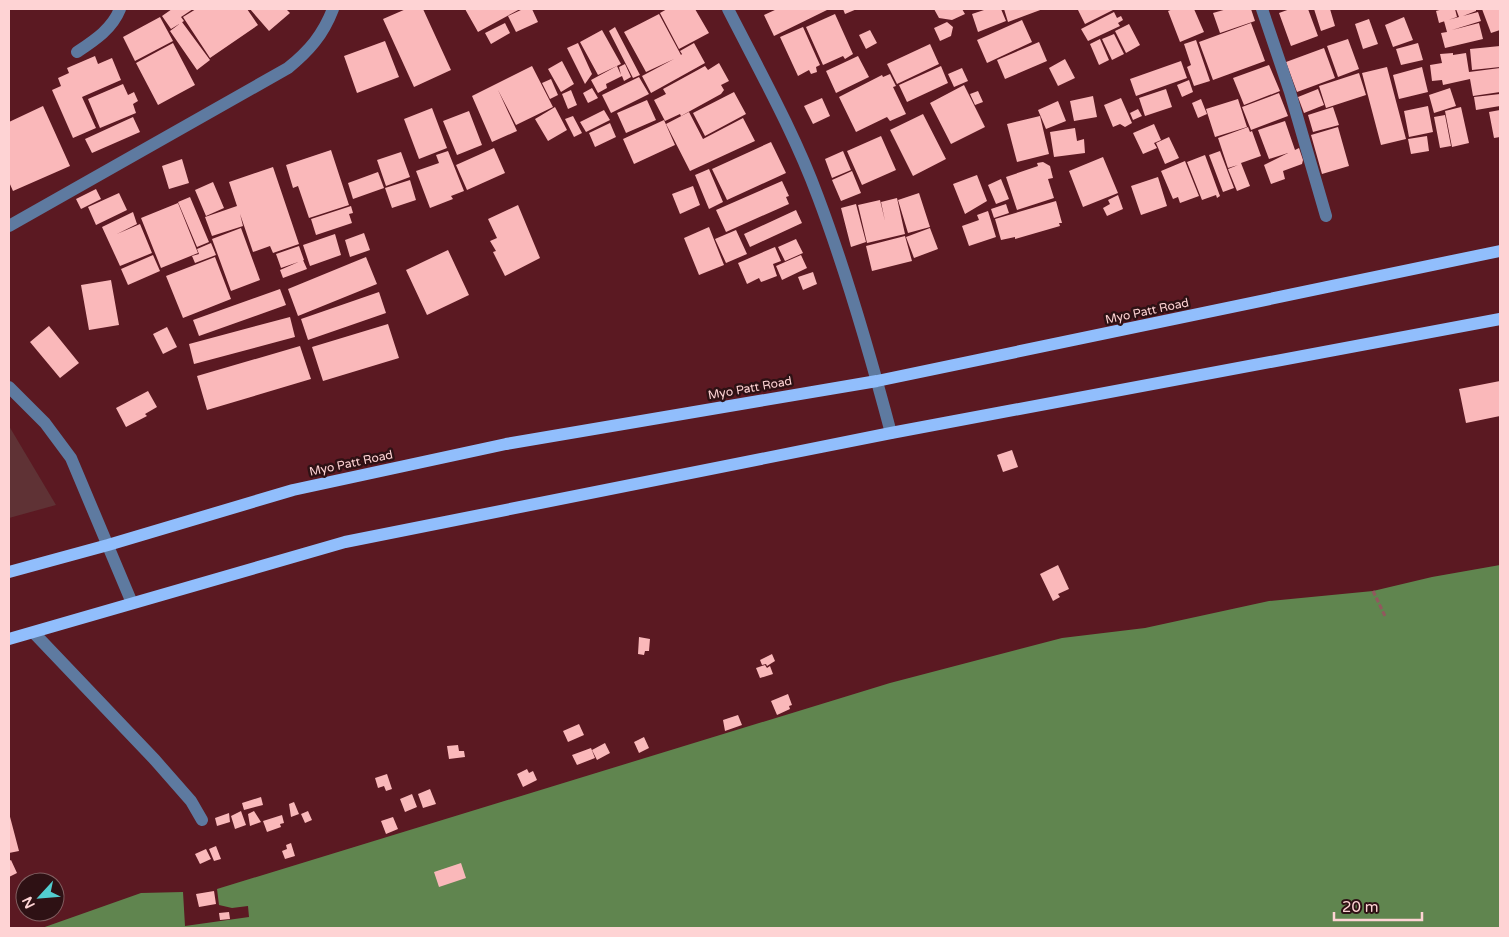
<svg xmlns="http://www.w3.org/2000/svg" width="1509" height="937" viewBox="0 0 1509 937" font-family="'Varela Round',sans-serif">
<rect width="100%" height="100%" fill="#5b1922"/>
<path fill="#5f3235" d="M 9,426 L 56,505 L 9,518 Z"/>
<path fill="#60854f" d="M 1500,565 L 1500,928 L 42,928 L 141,893 L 183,892 L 185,926 L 249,917 L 248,906 L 232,908 L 219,905 L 217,889 L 890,683 L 1062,638 L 1145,628 L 1269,601 L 1373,591 L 1432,577 Z"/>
<path fill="#fab8ba" d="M 172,9 L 193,9 L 181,17 L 184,21 L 171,29 L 162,16 Z
M 196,9 L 247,9 L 258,25 L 210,58 L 183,17 Z
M 250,9 L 286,9 L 290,13 L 269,31 Z
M 406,9 L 423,9 L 451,70 L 414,87 L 383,19 Z
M 465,9 L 520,9 L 478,32 Z
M 523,9 L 532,9 L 538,22 L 516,32 L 508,16 Z
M 667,9 L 695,9 L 709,33 L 679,49 L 660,13 Z
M 777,9 L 826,9 L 827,10 L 774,36 L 764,15 Z
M 843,9 L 857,9 L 845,14 Z
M 934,9 L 962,9 L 965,14 L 952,20 L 939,18 Z
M 987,9 L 1001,9 L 1006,21 L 978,32 L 972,14 Z
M 1004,9 L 1043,9 L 1008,22 Z
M 1082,9 L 1115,9 L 1085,24 L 1078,10 Z
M 1173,9 L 1194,9 L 1204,32 L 1180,42 L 1168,11 Z
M 1227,9 L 1251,9 L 1255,21 L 1220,33 L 1213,13 Z
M 1290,9 L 1308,9 L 1318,36 L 1291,46 L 1279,13 Z
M 1314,9 L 1330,9 L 1335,26 L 1321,31 Z
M 1443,9 L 1455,9 L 1457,17 L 1439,23 L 1436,11 Z
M 1456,9 L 1476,9 L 1476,11 L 1463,16 L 1478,12 L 1481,21 L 1452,30 L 1479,23 L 1483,39 L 1445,48 L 1441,33 L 1447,32 L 1444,21 L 1459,17 Z
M 1482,9 L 1500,9 L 1500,30 L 1491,33 Z
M 1114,12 L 1117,18 L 1121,16 L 1123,20 L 1118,23 L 1120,26 L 1088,41 L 1081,29 Z
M 659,14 L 681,55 L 682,54 L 680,51 L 694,43 L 705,63 L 651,93 L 642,76 L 674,59 L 646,72 L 624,32 Z
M 835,14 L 853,54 L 845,59 L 843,56 L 823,65 L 806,27 Z
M 160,17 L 173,41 L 135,61 L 123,37 Z
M 1404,17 L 1413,40 L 1393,47 L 1385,25 Z
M 1369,19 L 1378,44 L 1363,49 L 1355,24 Z
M 1022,20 L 1032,42 L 987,63 L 977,40 Z
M 182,22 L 210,60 L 197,70 L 170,31 Z
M 947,22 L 953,27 L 951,36 L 940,41 L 934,28 Z
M 505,23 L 510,33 L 491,44 L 485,33 Z
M 1251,23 L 1265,61 L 1213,80 L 1199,42 Z
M 1129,24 L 1140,45 L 1126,53 L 1115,31 Z
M 615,27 L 640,75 L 633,78 L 609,31 Z
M 803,27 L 820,65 L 816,67 L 817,72 L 811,74 L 809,70 L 798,76 L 780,37 Z
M 602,30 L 621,64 L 598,75 L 580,42 Z
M 870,30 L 877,43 L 866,49 L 859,35 Z
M 1114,34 L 1124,54 L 1112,60 L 1102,39 Z
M 1100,39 L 1109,60 L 1099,65 L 1090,44 Z
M 1348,39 L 1359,69 L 1338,77 L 1327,46 Z
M 1196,40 L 1210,81 L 1194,86 L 1187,67 L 1191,65 L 1184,44 Z
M 385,41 L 399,77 L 357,93 L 344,56 Z
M 1039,42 L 1047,61 L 1005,79 L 997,60 Z
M 173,43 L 195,85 L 158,105 L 136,63 Z
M 578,43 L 592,74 L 585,84 L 567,48 Z
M 1418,43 L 1423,60 L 1401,65 L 1396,49 Z
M 930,44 L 939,64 L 897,84 L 887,64 Z
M 1500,46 L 1500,67 L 1472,70 L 1470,49 Z
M 1324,48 L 1335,78 L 1297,92 L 1286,62 Z
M 1453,53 L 1453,55 L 1466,53 L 1469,72 L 1500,68 L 1500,92 L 1473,96 L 1470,79 L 1443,85 L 1442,80 L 1432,81 L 1430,65 L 1442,63 L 1440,54 Z
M 95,56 L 98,64 L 112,58 L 121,80 L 82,97 L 96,128 L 73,138 L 52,90 L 61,86 L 58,78 L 69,73 L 67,68 Z
M 858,56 L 869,77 L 836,93 L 826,71 Z
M 1065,59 L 1075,78 L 1058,86 L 1049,68 Z
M 562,61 L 574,84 L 561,92 L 548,69 Z
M 1181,61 L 1187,78 L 1136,96 L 1130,79 Z
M 719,63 L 729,81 L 721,85 L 724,90 L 721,94 L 681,116 L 680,114 L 665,121 L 654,100 L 666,94 L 663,89 L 705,66 L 708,70 Z
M 625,64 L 631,77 L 624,81 L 622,76 L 606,84 L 607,88 L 598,93 L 591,80 L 617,66 L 621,75 L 619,67 Z
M 1269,65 L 1280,91 L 1244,105 L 1233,78 Z
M 532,66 L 553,107 L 516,125 L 498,90 L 517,131 L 492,142 L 472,96 Z
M 941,66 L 948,83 L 907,102 L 899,85 Z
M 1387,67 L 1406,139 L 1381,145 L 1362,73 Z
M 1422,67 L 1428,92 L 1399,99 L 1393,75 Z
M 962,68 L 968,81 L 954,87 L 948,74 Z
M 1359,73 L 1366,95 L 1326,108 L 1319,86 Z
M 890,74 L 896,86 L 893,87 L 906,114 L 890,121 L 887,117 L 856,132 L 839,97 L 882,75 L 883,77 Z
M 639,77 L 649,94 L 611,113 L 602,95 Z
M 551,79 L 558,95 L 550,99 L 542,83 Z
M 1189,80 L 1193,92 L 1182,97 L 1177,85 Z
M 123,84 L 128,95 L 134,92 L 138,101 L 133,104 L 136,113 L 100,128 L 88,99 Z
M 964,85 L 985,127 L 951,144 L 930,103 Z
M 592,88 L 598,98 L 588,103 L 583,93 Z
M 1450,88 L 1456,106 L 1434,113 L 1429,95 Z
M 1166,89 L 1172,107 L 1145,116 L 1139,98 Z
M 1318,89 L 1324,105 L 1304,113 L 1298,97 Z
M 571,90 L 577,105 L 568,109 L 562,94 Z
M 978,91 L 983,102 L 975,105 L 970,94 Z
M 734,92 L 746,114 L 705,136 L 693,113 Z
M 1279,93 L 1288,116 L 1251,130 L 1242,107 Z
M 1500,94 L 1500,106 L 1476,110 L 1474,97 Z
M 1093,96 L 1097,117 L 1074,121 L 1070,101 Z
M 822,98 L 830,116 L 813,124 L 804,106 Z
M 1121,98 L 1132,123 L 1125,127 L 1120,124 L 1113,127 L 1104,105 Z
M 1201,99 L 1207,114 L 1198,118 L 1192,103 Z
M 1238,99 L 1247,127 L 1215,137 L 1206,109 Z
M 647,100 L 656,120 L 626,133 L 617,113 Z
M 1058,101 L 1066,121 L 1046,129 L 1038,110 Z
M 43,106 L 70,166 L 13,191 L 9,182 L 9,122 Z
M 1428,106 L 1433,132 L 1409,137 L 1404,111 Z
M 555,107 L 567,130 L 548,141 L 535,119 Z
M 1333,107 L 1339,125 L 1313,132 L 1308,115 Z
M 1461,107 L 1469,143 L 1452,147 L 1445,111 Z
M 432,108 L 447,148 L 419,159 L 404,119 Z
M 1138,109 L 1142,116 L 1133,120 L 1130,113 Z
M 604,110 L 610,120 L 586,132 L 580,122 Z
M 1500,110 L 1500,137 L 1494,138 L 1489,112 Z
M 469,111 L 482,145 L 457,155 L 443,121 Z
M 689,112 L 703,139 L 743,118 L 755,141 L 690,171 L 666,124 Z
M 923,114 L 946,159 L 913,176 L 890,130 Z
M 1445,115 L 1451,146 L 1440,148 L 1434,117 Z
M 573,116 L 582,133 L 574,137 L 565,119 Z
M 1040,116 L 1049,154 L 1017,162 L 1007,124 Z
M 133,117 L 140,132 L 92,153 L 85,139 Z
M 664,120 L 675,145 L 634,164 L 623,139 Z
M 1285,121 L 1295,150 L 1299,148 L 1303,160 L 1302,164 L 1283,171 L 1285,179 L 1271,184 L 1264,165 L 1288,153 L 1269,159 L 1258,130 Z
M 610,123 L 616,137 L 595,147 L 589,133 Z
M 1154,124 L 1161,140 L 1154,143 L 1157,148 L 1143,154 L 1133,133 Z
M 1248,127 L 1250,132 L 1252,131 L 1261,156 L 1241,163 L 1250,186 L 1237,191 L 1228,169 L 1238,165 L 1228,168 L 1218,138 Z
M 1338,127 L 1349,166 L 1322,174 L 1311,135 Z
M 1075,128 L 1077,141 L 1084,139 L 1085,153 L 1054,157 L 1050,132 Z
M 881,136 L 896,170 L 862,185 L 847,151 Z
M 1427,136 L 1429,151 L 1411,154 L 1408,139 Z
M 1169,137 L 1179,158 L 1165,164 L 1156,143 Z
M 771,142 L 786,173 L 727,200 L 712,169 Z
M 494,148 L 505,173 L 467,190 L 456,165 Z
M 331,150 L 349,205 L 309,218 L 298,186 L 293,188 L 286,165 Z
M 448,151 L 464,191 L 451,196 L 453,199 L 430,208 L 416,171 L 439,163 L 436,155 Z
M 843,151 L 851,170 L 832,178 L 825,159 Z
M 1220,151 L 1234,188 L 1223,192 L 1209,155 Z
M 401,152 L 410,177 L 386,186 L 377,160 Z
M 1205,155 L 1220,196 L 1217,198 L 1216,195 L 1202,200 L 1187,162 Z
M 1103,157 L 1118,193 L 1083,207 L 1069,171 Z
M 182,159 L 189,183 L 169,189 L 162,166 Z
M 1185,161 L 1199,196 L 1180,203 L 1178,197 L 1173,199 L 1161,171 Z
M 1043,162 L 1050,166 L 1053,178 L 1048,179 L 1054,198 L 1017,210 L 1006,177 L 1038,166 L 1037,163 Z
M 273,167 L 299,244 L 273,253 L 270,246 L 253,252 L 240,214 L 243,226 L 212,236 L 205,217 L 237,206 L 229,182 Z
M 709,169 L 723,202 L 709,209 L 695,175 Z
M 852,171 L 861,193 L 841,201 L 832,180 Z
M 378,172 L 384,188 L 353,199 L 348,183 Z
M 977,175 L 987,201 L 965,214 L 953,184 Z
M 1158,177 L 1167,206 L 1141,215 L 1131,186 Z
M 1001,179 L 1009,199 L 996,204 L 988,185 Z
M 410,180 L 416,200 L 392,208 L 385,188 Z
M 782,181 L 789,196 L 786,197 L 789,204 L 726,232 L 716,210 Z
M 213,182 L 224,208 L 206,216 L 195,190 Z
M 693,186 L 700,205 L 680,214 L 672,194 Z
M 96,189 L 101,199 L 81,209 L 76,199 Z
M 119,193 L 127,210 L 96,225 L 88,207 Z
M 919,193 L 930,227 L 908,233 L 898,200 Z
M 1118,195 L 1123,209 L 1107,216 L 1103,208 L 1110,204 L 1108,200 Z
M 190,197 L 209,242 L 197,247 L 178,202 Z
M 897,198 L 905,234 L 867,243 L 858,205 L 880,200 L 885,221 L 881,202 Z
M 1056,201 L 1062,223 L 1059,223 L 1060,226 L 1015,239 L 1015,237 L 1001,240 L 995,219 Z
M 178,203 L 198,253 L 161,268 L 141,218 Z
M 856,204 L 866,242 L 851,247 L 841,208 Z
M 1006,204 L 1009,213 L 994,218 L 991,209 Z
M 518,205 L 540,258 L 505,276 L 493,252 L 496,251 L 490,241 L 497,238 L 488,219 Z
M 351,206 L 353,213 L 349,214 L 352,223 L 316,235 L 311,219 Z
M 796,210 L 802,223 L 750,247 L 744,234 Z
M 988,211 L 996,237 L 969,246 L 962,226 L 979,220 L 977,215 Z
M 133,212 L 137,224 L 117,234 L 140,224 L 152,253 L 120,266 L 102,227 Z
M 709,227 L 724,265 L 699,275 L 684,238 Z
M 241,228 L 260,280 L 231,291 L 212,239 Z
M 930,228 L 938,249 L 914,258 L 906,237 Z
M 736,230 L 747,254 L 726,263 L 715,239 Z
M 364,233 L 370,250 L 350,257 L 345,240 Z
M 335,234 L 341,255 L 310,266 L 303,245 Z
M 905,236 L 912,261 L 872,271 L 866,246 Z
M 796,239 L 803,253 L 785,261 L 778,247 Z
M 211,243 L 216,255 L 195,263 L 192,256 L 199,254 L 197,249 Z
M 299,246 L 304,260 L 281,268 L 276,254 Z
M 775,247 L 781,261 L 773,264 L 777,276 L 761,282 L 759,278 L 747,284 L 738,263 Z
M 448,250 L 469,295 L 427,315 L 406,270 Z
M 153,255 L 160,271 L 128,285 L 121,269 Z
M 801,255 L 807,268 L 782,280 L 776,266 Z
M 215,257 L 231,299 L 183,318 L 166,276 Z
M 366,257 L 377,284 L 298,316 L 288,289 Z
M 303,260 L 307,269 L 283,278 L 280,270 Z
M 813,272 L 817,284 L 803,290 L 798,277 Z
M 111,280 L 119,325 L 89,330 L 81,285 Z
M 280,289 L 286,305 L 199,336 L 193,320 Z
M 379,292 L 386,313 L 308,340 L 301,319 Z
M 290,317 L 295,337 L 194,364 L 189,344 Z
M 388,324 L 399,358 L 323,381 L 312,347 Z
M 49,326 L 79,363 L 60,378 L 30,342 Z
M 167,327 L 177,347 L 163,354 L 153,334 Z
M 300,346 L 311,379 L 207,410 L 197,376 Z
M 1500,381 L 1500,416 L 1466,423 L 1459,389 Z
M 148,391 L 157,407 L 145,414 L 147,416 L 126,427 L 116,408 Z
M 1012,450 L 1018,467 L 1003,472 L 997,455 Z
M 1058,565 L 1069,589 L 1058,594 L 1060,597 L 1053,601 L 1040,574 Z
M 639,637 L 650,639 L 649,651 L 645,651 L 644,655 L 638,654 Z
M 772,654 L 775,661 L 767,666 L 766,664 L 762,665 L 760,660 Z
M 765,665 L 767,668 L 770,666 L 773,674 L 760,678 L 756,668 Z
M 788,694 L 792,705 L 789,706 L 790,709 L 777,715 L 771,701 Z
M 738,715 L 742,725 L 725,731 L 723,720 Z
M 579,724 L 584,735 L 568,742 L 563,731 Z
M 644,737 L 649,748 L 639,753 L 634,742 Z
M 605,743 L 610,753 L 597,760 L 592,750 Z
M 458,745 L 459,751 L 464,751 L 465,757 L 449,759 L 447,746 Z
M 591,748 L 595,758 L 577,765 L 572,755 Z
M 527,769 L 529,773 L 533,771 L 537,780 L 523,787 L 517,774 Z
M 387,774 L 392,789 L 386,791 L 384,786 L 378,788 L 375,778 Z
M 430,789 L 436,804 L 423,808 L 418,794 Z
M 412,794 L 417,807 L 405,812 L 400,799 Z
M 261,797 L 263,805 L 244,810 L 242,803 Z
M 294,802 L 299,814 L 291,817 L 289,804 Z
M 241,811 L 246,825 L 235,829 L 231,816 Z
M 254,811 L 261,822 L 250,826 L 248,814 Z
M 308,811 L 312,820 L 305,823 L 301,814 Z
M 9,813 L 19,851 L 9,853 Z
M 229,813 L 230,822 L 217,826 L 215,818 Z
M 282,815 L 284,823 L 280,824 L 281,827 L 267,832 L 263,821 Z
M 393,817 L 398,829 L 386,834 L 381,821 Z
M 291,843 L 295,856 L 285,859 L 282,851 L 287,849 L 286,845 Z
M 216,846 L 221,859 L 214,861 L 209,849 Z
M 206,849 L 211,859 L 200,864 L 195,854 Z
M 11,860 L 17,873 L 9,877 L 9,861 Z
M 461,863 L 466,878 L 439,887 L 434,872 Z
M 214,891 L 216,904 L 199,907 L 196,894 Z
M 229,912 L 230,919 L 220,920 L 219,913 Z"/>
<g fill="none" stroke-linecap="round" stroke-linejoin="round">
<path stroke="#92585e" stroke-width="3" stroke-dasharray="5 2.5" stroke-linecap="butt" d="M 1373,591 L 1385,616"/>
<path stroke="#5e7aa0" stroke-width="12" d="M 728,9 C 759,70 794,132 818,197 C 847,274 870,354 891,433
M 1262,9 L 1290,92 L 1326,216
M 77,52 C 95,40 112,29 120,9
M 9,226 L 288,68 C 309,51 323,35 333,9
M 9,387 L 45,423 L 71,458 L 132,603
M 34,633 L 155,760 L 191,801 L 202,820"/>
<path stroke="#91befc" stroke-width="12" d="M 9,572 L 108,545 L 293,490 L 506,444 L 877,381 L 1500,251
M 9,639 L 345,542 L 891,433 L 1500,319"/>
</g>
<g text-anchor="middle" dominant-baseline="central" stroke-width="5" stroke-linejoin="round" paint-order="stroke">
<g font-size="12" fill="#fed3d4" stroke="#2e1114">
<text transform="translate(1147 311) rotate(-12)">Myo Patt Road</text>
<text transform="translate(750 388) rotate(-10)">Myo Patt Road</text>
<text transform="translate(351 463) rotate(-12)">Myo Patt Road</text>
</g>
</g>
<rect width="1509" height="937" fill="none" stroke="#fed3d4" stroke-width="20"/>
<g transform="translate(40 897) rotate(244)"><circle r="24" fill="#2e1114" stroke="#815f61"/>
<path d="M0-4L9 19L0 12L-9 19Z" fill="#52cdcf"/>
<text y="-8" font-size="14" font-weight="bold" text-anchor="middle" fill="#fed3d4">N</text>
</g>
<path d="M1334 912v8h88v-8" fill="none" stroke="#fed3d4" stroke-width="2.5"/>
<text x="1342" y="912" font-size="15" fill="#fed3d4" stroke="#2e1114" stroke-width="4" paint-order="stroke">20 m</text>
</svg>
